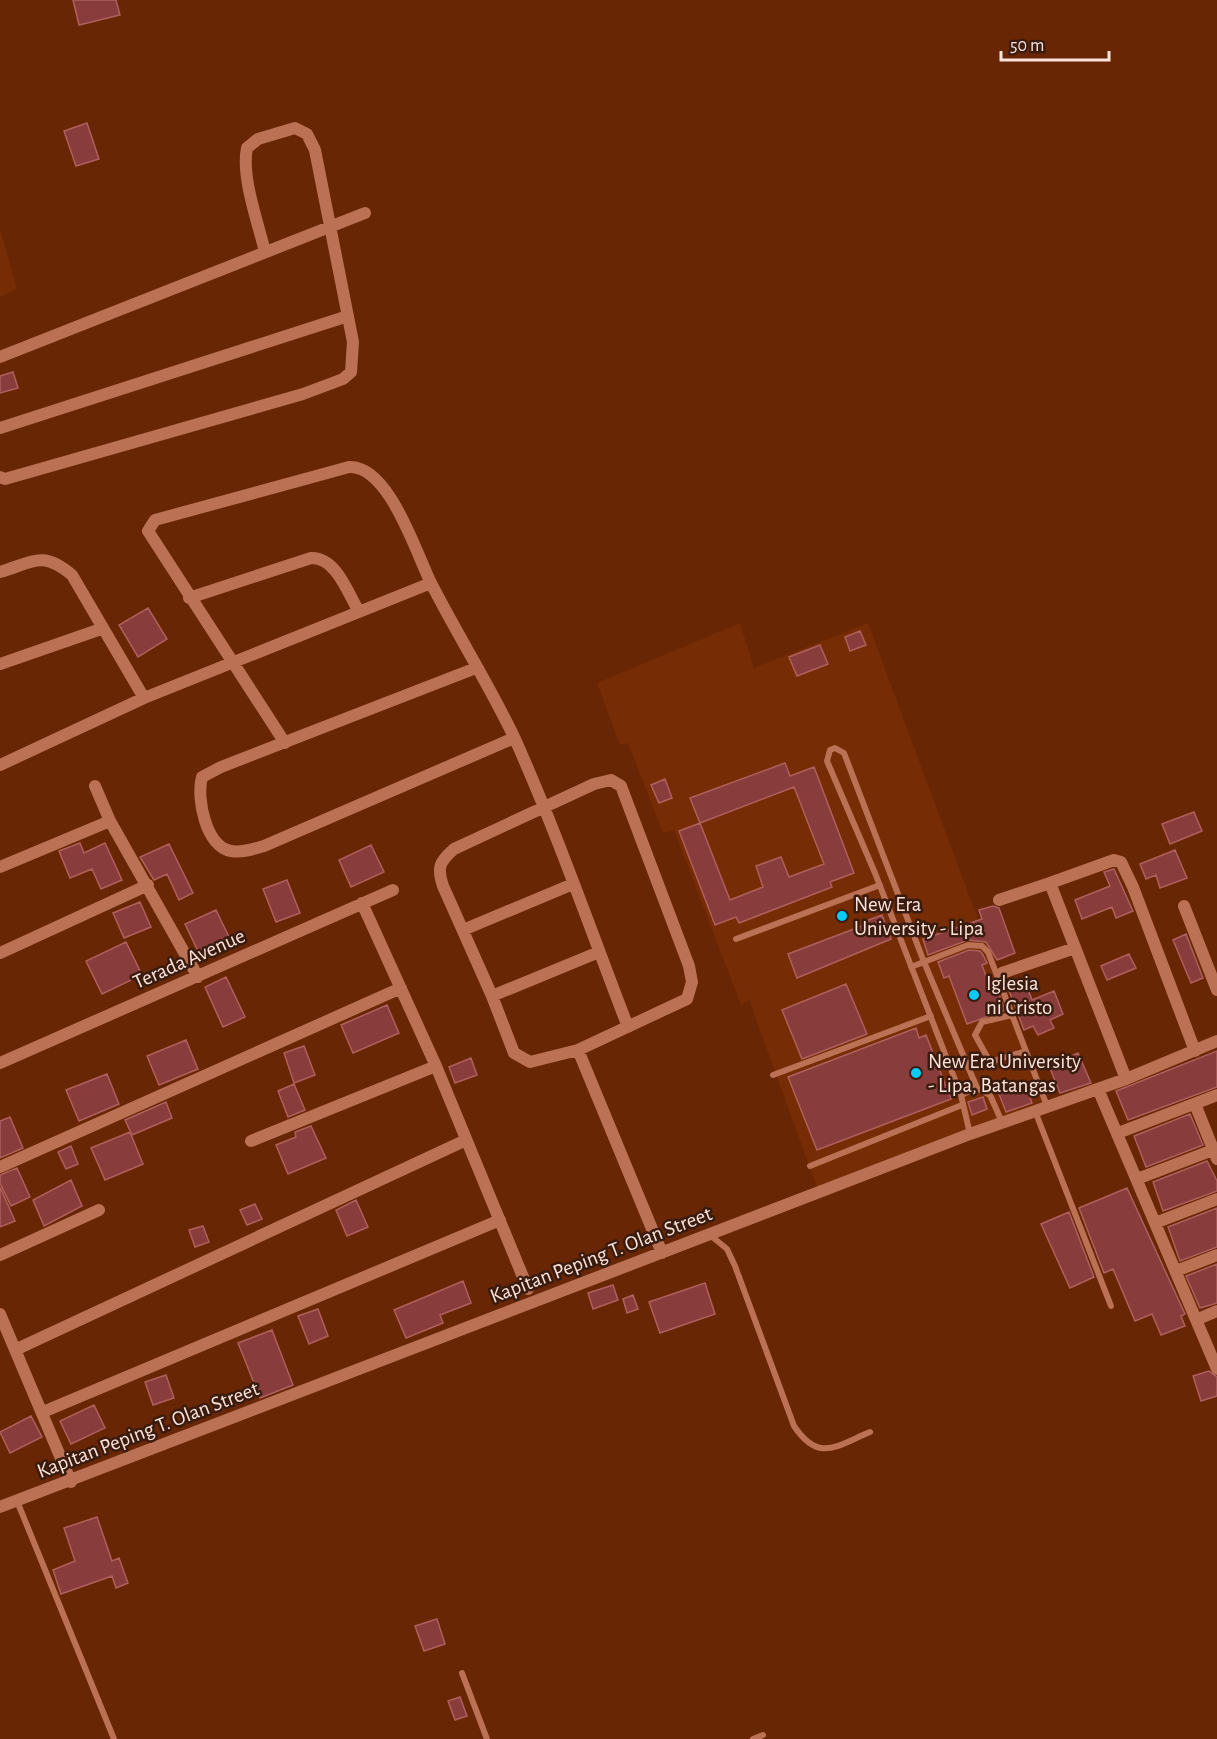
<svg xmlns="http://www.w3.org/2000/svg" width="1217" height="1739" viewBox="0 0 1217 1739" font-family="'Alegreya Sans',sans-serif">
<rect width="100%" height="100%" fill="#682604"/>
<path fill="#762c05" d="M 0,228 L 17,289 L 0,297 Z
M 740,623 L 754,668 L 868,623 L 1045,1100 L 817,1187 L 749,1000 L 741,1005 L 674,830 L 663,833 L 628,743 L 620,745 L 597,683 Z"/>
<path fill="#883c3c" stroke="#af605d" stroke-width="1.5" fill-rule="evenodd" d="M 73,0 L 116,0 L 120,15 L 79,25 Z
M 87,123 L 99,159 L 76,166 L 64,131 Z
M 13,372 L 18,388 L 0,393 L 0,376 Z
M 148,608 L 167,639 L 138,657 L 119,625 Z
M 860,631 L 866,645 L 850,651 L 845,637 Z
M 820,645 L 828,664 L 797,676 L 789,657 Z
M 785,763 L 790,776 L 814,767 L 854,873 L 830,882 L 832,887 L 739,923 L 736,917 L 715,925 L 679,831 L 700,823 L 690,798 ZM 794,787 L 824,864 L 789,877 L 781,857 L 756,866 L 763,887 L 730,900 L 700,823 Z
M 665,779 L 672,798 L 659,803 L 651,785 Z
M 1194,812 L 1202,831 L 1170,844 L 1162,824 Z
M 80,843 L 84,853 L 105,843 L 122,880 L 101,889 L 92,869 L 70,878 L 59,851 Z
M 169,844 L 193,893 L 179,900 L 167,874 L 154,880 L 140,857 Z
M 371,845 L 384,872 L 351,887 L 339,860 Z
M 1175,850 L 1187,878 L 1160,888 L 1156,875 L 1146,879 L 1140,864 Z
M 1114,869 L 1133,911 L 1116,918 L 1112,907 L 1082,919 L 1075,900 L 1110,886 L 1104,872 Z
M 287,880 L 300,913 L 276,922 L 263,889 Z
M 140,902 L 151,927 L 124,938 L 113,913 Z
M 993,906 L 999,908 L 1015,953 L 997,960 L 986,942 L 968,940 L 928,955 L 923,939 L 982,919 L 979,910 Z
M 216,910 L 229,937 L 198,951 L 185,924 Z
M 882,915 L 891,939 L 797,978 L 788,954 L 867,924 L 866,921 Z
M 1186,934 L 1203,978 L 1191,983 L 1173,940 Z
M 126,942 L 142,975 L 102,994 L 86,961 Z
M 969,950 L 980,951 L 983,955 L 987,963 L 982,965 L 993,995 L 998,992 L 1005,1010 L 967,1024 L 949,976 L 944,978 L 938,962 Z
M 1129,954 L 1136,968 L 1107,980 L 1101,966 Z
M 226,977 L 245,1017 L 223,1027 L 205,987 Z
M 1025,981 L 1032,1000 L 1054,991 L 1063,1014 L 1050,1020 L 1054,1028 L 1038,1035 L 1033,1026 L 1024,1030 L 1008,988 Z
M 846,984 L 867,1034 L 802,1059 L 782,1010 Z
M 387,1005 L 399,1033 L 353,1053 L 341,1025 Z
M 916,1028 L 919,1038 L 926,1035 L 951,1099 L 817,1150 L 788,1077 Z
M 186,1040 L 198,1069 L 159,1085 L 147,1056 Z
M 304,1046 L 315,1075 L 294,1083 L 284,1053 Z
M 1217,1051 L 1217,1087 L 1128,1120 L 1116,1091 Z
M 1078,1053 L 1091,1083 L 1060,1093 L 1049,1066 Z
M 471,1058 L 477,1075 L 455,1083 L 449,1067 Z
M 107,1074 L 119,1104 L 79,1121 L 66,1090 Z
M 294,1084 L 305,1110 L 288,1117 L 278,1091 Z
M 1025,1084 L 1032,1103 L 1006,1112 L 999,1094 Z
M 983,1097 L 987,1109 L 972,1115 L 968,1102 Z
M 166,1102 L 172,1118 L 132,1135 L 125,1120 Z
M 1190,1114 L 1203,1145 L 1146,1167 L 1134,1136 Z
M 10,1117 L 23,1148 L 0,1158 L 0,1121 Z
M 311,1126 L 326,1158 L 288,1174 L 276,1145 L 296,1137 L 295,1132 Z
M 130,1132 L 143,1164 L 105,1180 L 91,1148 Z
M 71,1146 L 78,1164 L 66,1169 L 58,1152 Z
M 1207,1161 L 1217,1181 L 1217,1191 L 1163,1211 L 1153,1182 Z
M 17,1168 L 30,1197 L 11,1206 L 0,1183 L 0,1175 Z
M 71,1180 L 82,1206 L 44,1226 L 33,1200 Z
M 0,1187 L 15,1221 L 0,1227 Z
M 1127,1188 L 1185,1314 L 1181,1316 L 1185,1326 L 1161,1335 L 1152,1314 L 1135,1321 L 1113,1269 L 1104,1273 L 1079,1208 Z
M 356,1200 L 368,1227 L 347,1236 L 336,1210 Z
M 255,1204 L 262,1219 L 247,1225 L 240,1210 Z
M 1217,1208 L 1217,1247 L 1180,1261 L 1168,1227 Z
M 1069,1212 L 1094,1277 L 1070,1288 L 1041,1224 Z
M 203,1226 L 209,1242 L 195,1247 L 189,1230 Z
M 1217,1264 L 1217,1303 L 1200,1308 L 1186,1276 Z
M 463,1281 L 471,1303 L 440,1315 L 443,1323 L 406,1338 L 394,1310 Z
M 705,1283 L 715,1314 L 660,1333 L 649,1302 Z
M 613,1285 L 618,1300 L 593,1309 L 588,1293 Z
M 633,1295 L 638,1309 L 627,1313 L 623,1299 Z
M 318,1309 L 328,1336 L 309,1344 L 298,1316 Z
M 272,1330 L 293,1385 L 260,1398 L 238,1343 Z
M 1209,1371 L 1217,1377 L 1217,1396 L 1201,1401 L 1193,1376 Z
M 166,1375 L 174,1398 L 153,1405 L 145,1382 Z
M 94,1405 L 105,1428 L 71,1444 L 60,1421 Z
M 31,1416 L 42,1437 L 10,1453 L 0,1432 Z
M 97,1517 L 112,1561 L 119,1558 L 128,1583 L 116,1588 L 112,1576 L 61,1594 L 53,1570 L 75,1561 L 64,1528 Z
M 437,1619 L 445,1644 L 424,1651 L 415,1626 Z
M 460,1697 L 467,1716 L 455,1720 L 448,1701 Z"/>
<g fill="none" stroke-linecap="round" stroke-linejoin="round">
<path stroke="#ba7154" stroke-width="6" d="M 736,939 L 880,885
M 911,967 L 968,945 L 982,946 L 988,952 L 1047,1106
M 1012,1015 L 982,1022 L 975,1035 L 990,1062 L 1026,1051
M 773,1075 L 931,1016
M 961,1095 L 977,1088
M 1035,1111 L 1111,1306
M 970,1134 L 961,1095 L 875,873 L 827,761 L 830,750 L 835,748 L 844,753 L 924,962 L 977,1088 L 990,1095 L 1002,1122
M 810,1166 L 962,1105
M 710,1235 L 727,1249 L 735,1266 L 794,1426 C 819,1463 836,1446 870,1432
M 17,1501 L 114,1739
M 462,1673 L 487,1739
M 753,1739 L 763,1735"/>
<path stroke="#ba7154" stroke-width="12" d="M 0,357 L 365,213
M 0,428 L 348,316
M 0,477 L 5,479 L 303,394 L 343,379 L 351,372 L 353,342 L 315,150 L 307,134 L 295,128 L 258,139 L 247,148 C 241,177 258,222 265,252
M 0,572 C 34,562 42,550 72,575 L 144,698
M 189,598 L 311,558 C 336,557 348,593 359,612
M 0,664 L 101,629
M 476,668 L 221,767 L 202,777 C 196,798 206,847 231,851 C 242,853 254,849 264,846 L 514,738
M 285,743 L 148,531 L 155,520 L 349,467 C 389,465 416,553 431,583 C 458,636 490,686 515,739 C 557,833 591,931 628,1027
M 0,765 L 144,698 L 431,583
M 611,780 L 621,786 L 689,966 L 692,982 L 687,999 L 578,1050 L 530,1062 L 514,1053 L 492,996 L 443,886 C 437,868 439,862 454,849 L 594,784 Z
M 95,786 L 110,821 L 198,977
M 0,867 L 110,821
M 999,900 L 1050,883
M 362,903 L 436,1066 L 528,1289
M 1184,906 L 1217,990
M 463,930 L 573,884
M 0,953 L 148,885
M 1002,973 L 1075,948
M 492,996 L 599,952
M 578,1050 L 662,1253
M 0,1063 L 393,890
M 1126,1079 L 1050,883 L 1114,860 L 1121,862 L 1133,887 L 1195,1051
M 1098,1089 L 1217,1369
M 1195,1104 L 1217,1159
M 1118,1133 L 1217,1095
M 251,1141 L 436,1066
M 0,1167 L 401,988
M 1137,1179 L 1213,1150
M 1155,1223 L 1217,1199
M 0,1255 L 99,1210
M 1176,1271 L 1217,1255
M 0,1314 L 71,1482
M 1198,1319 L 1217,1311
M 17,1349 L 464,1141
M 43,1412 L 500,1220
M 0,1507 L 970,1134 L 1126,1079 L 1217,1041"/>
</g>
<g fill="#07cbf9" stroke="#391b0f" stroke-width="2">
<circle cx="842" cy="916" r="6"/>
<circle cx="974" cy="995" r="6"/>
<circle cx="916" cy="1073" r="6"/>
</g>
<g text-anchor="middle" dominant-baseline="central" stroke-width="5" stroke-linejoin="round" paint-order="stroke">
<g font-size="21" fill="#fde4da" stroke="#391b0f" text-anchor="start">
<text x="854" y="904">New Era<tspan x="854" dy="24">University - Lipa</tspan></text>
<text x="986" y="983">Iglesia<tspan x="986" dy="24">ni Cristo</tspan></text>
<text x="928" y="1061">New Era University<tspan x="928" dy="24">- Lipa, Batangas</tspan></text>
</g>
<g font-size="21" fill="#fde4da" stroke="#391b0f">
<text transform="translate(189 959) rotate(-24)">Terada Avenue</text>
<text transform="translate(601 1255) rotate(-21)">Kapitan Peping T. Olan Street</text>
<text transform="translate(148 1430) rotate(-21)">Kapitan Peping T. Olan Street</text>
</g>
</g>
<path d="M1001 51v9h108v-9" fill="none" stroke="#fde4da" stroke-width="3"/>
<text x="1010" y="51" font-size="18" fill="#fde4da" stroke="#391b0f" stroke-width="4.5" paint-order="stroke">50 m</text>
</svg>
